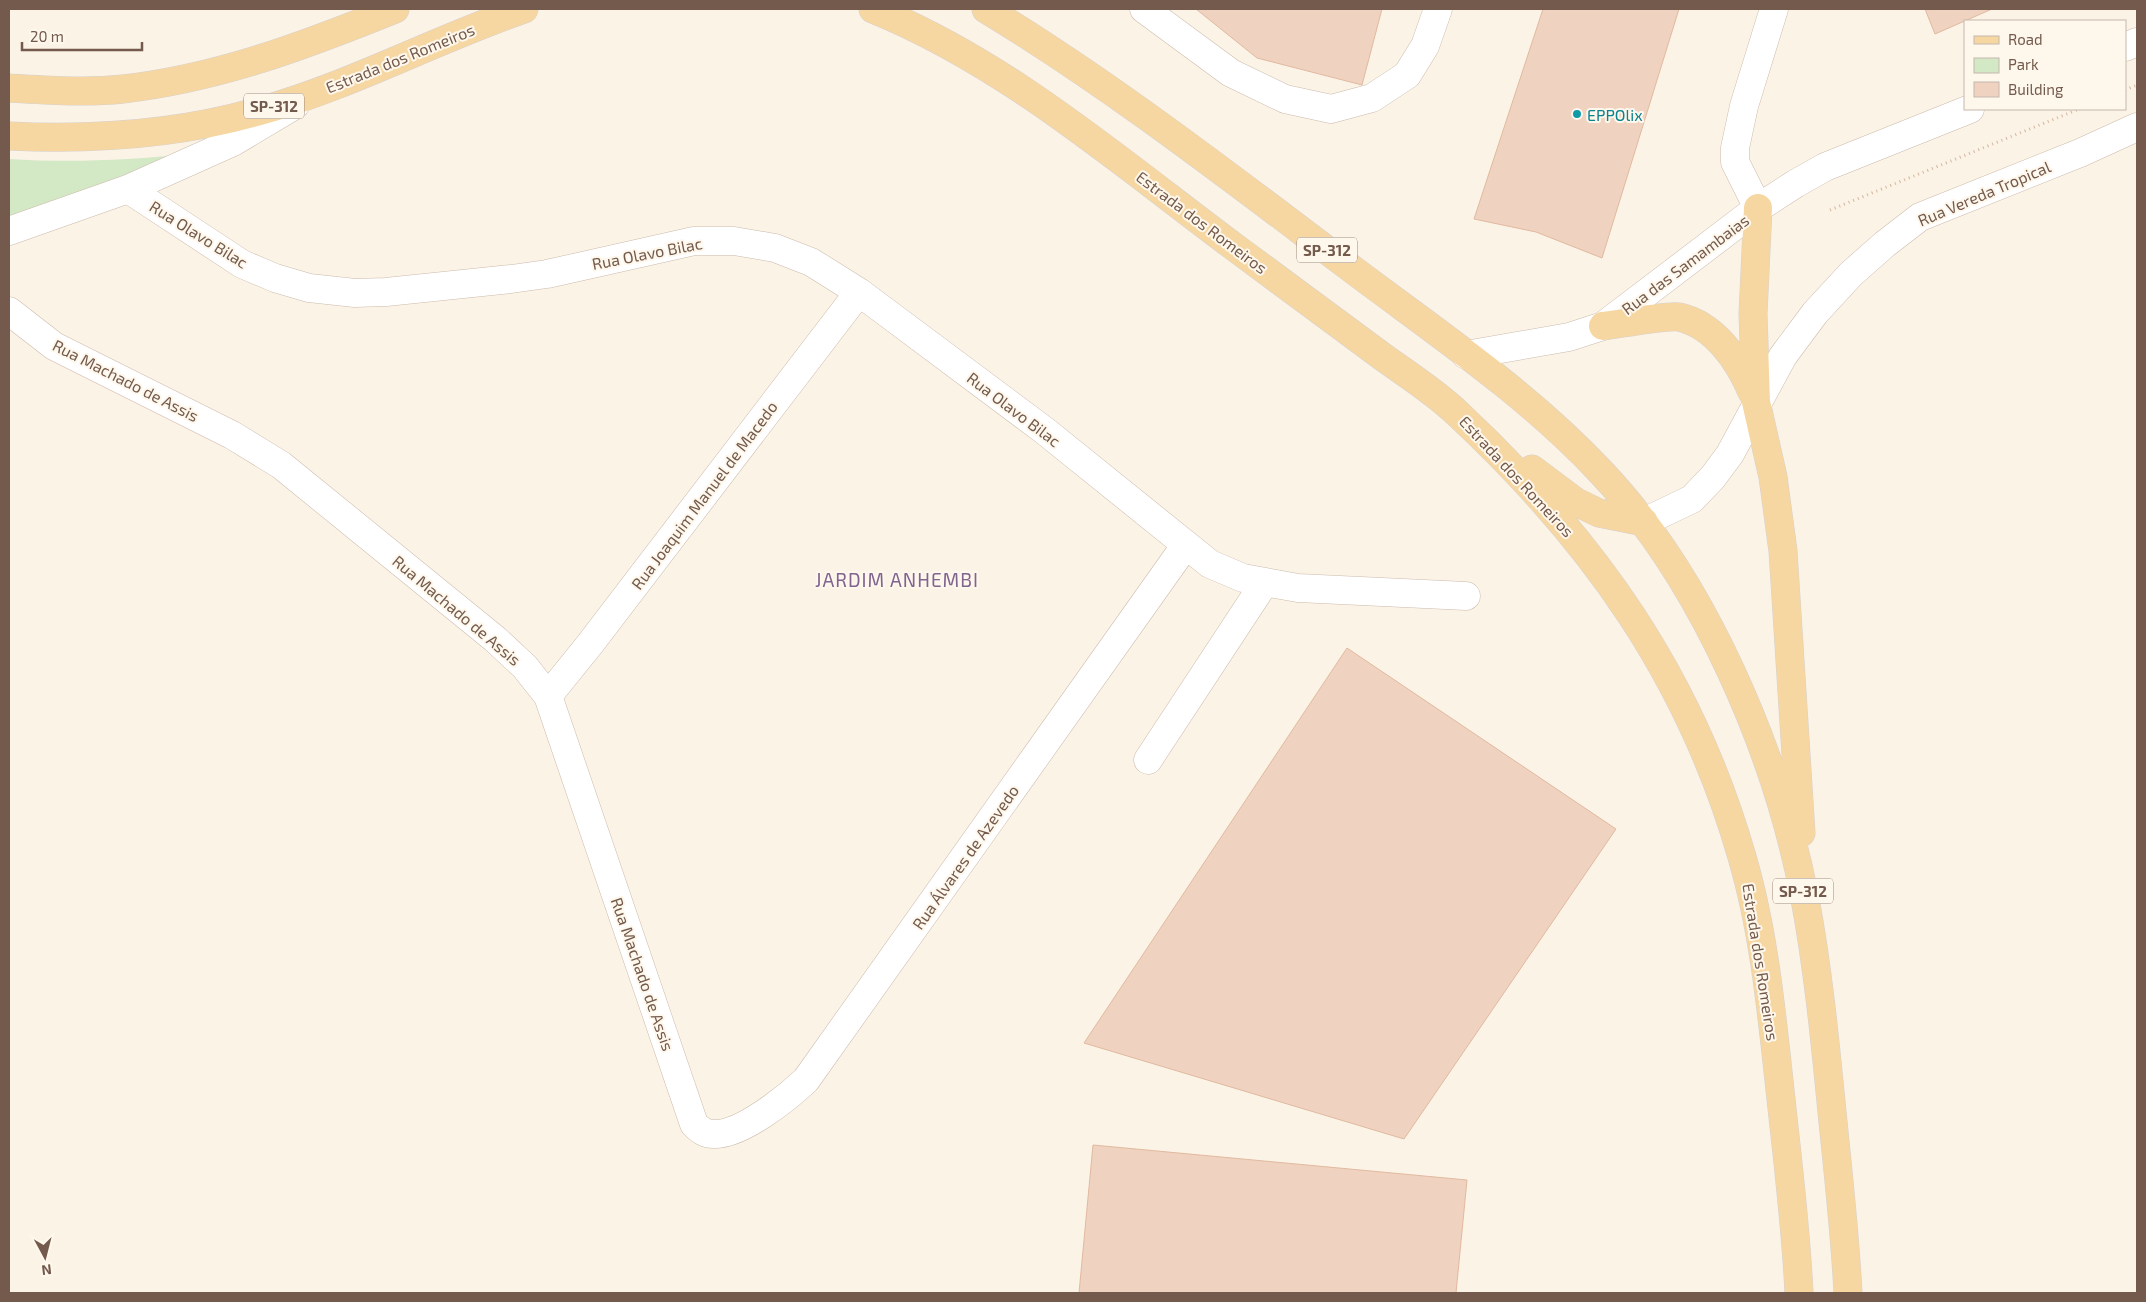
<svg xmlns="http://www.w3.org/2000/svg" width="2146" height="1302" viewBox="0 0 2146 1302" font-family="'Exo 2',sans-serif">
<rect width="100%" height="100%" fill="#fbf3e6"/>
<path fill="#d3e8c5" d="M 190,154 L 9,217 L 9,159 C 70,163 129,160 190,154 Z"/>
<path fill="#efd2bf" stroke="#e1b9a0" d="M 1196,9 L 1382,9 L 1362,85 L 1257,58 Z
M 1543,9 L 1679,9 L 1602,258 L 1536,232 L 1474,219 Z
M 1925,9 L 1992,9 L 1935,34 Z
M 1347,648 L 1616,829 L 1404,1139 L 1084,1043 Z
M 1093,1145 L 1467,1180 L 1456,1293 L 1079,1293 Z"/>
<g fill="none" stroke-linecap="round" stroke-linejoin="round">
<defs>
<path id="minor" d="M 1144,9 L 1231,73 L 1285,99 L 1331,109 L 1372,98 L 1407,75 L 1425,46 L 1438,9
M 2125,47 L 2137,42
M 128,189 L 242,264 L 275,278 L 309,288 L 355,293 L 386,292 L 511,279 L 547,274 L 694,241 L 734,241 L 775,248 L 811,262 L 859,292 L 1045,431 L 1210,564 L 1243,578 L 1298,588 L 1466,596
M 1758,208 L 1735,162 L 1735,148 L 1744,106 L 1774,9
M 9,231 L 128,189 L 233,142 L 295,105
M 9,311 L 54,346 L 232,435 L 281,465 L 495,639 L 525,667 L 548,696 L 694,1124 C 700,1130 705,1134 714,1134 C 741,1135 787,1098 806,1080 L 1185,546
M 1466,355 L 1569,337 L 1603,326 L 1758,208 L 1795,184 L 1825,167 L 1970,109
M 1644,522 L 1692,499 L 1713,477 L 1730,454 L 1783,356 L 1815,313 L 1851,274 L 1885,244 L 1920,217 L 2080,153 L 2137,127
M 548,696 L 590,644 L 859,292
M 1148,760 L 1265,582"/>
<path id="major" d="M 873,9 C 1006,63 1119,161 1233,246 C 1283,283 1333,320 1383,357 C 1408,375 1435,392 1457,413 C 1593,540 1690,676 1742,857 C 1765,935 1772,1018 1781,1099 C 1788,1164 1796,1228 1799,1293
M 986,9 C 1111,85 1227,175 1344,263 C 1431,329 1525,391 1600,471 C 1703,579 1777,752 1805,899 C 1818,969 1825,1040 1832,1112 C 1838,1172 1845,1233 1848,1293
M 9,88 C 46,90 85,93 123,89 C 219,78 306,45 395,9
M 9,136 C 92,140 175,135 256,112 C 348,87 434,40 524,9
M 1758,208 L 1753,314 L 1756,402 L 1773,477 L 1783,551 L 1801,833
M 1603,326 C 1619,324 1667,315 1679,317 C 1715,325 1739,361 1752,392
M 1532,469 L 1576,502 L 1599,513 L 1644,522"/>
</defs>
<use href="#minor" stroke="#ccbbad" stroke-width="29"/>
<use href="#major" stroke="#d8d1cd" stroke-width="29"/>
<path stroke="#d4b6a2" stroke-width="3" stroke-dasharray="1 4" stroke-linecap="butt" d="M 2125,90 L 2137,85
M 1830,210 L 2079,109"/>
<use href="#minor" stroke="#fff" stroke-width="28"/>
<use href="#major" stroke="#f6d7a2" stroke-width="28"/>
</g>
<circle fill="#0f9aa8" stroke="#fef7ec" stroke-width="2" cx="1577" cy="114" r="5"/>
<g text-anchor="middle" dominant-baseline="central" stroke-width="4" stroke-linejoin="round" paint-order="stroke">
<g fill="#fef7ec" stroke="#9d897c" stroke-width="1">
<rect x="244" y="93.5" width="60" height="25" rx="4"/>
<rect x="1297" y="237.5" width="60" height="25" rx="4"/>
<rect x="1773" y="878.5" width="60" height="25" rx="4"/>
</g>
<g font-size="15" font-weight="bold" fill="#735a4c">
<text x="274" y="106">SP-312</text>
<text x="1327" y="250">SP-312</text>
<text x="1803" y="891">SP-312</text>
</g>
<g font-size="16" fill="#735a4c" stroke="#fef7ec">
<text transform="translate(400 58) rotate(-22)">Estrada dos Romeiros</text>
<text transform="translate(1984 193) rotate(-23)">Rua Vereda Tropical</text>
<text transform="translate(1202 222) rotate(37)">Estrada dos Romeiros</text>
<text transform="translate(199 234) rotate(32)">Rua Olavo Bilac</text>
<text transform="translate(647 253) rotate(-11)">Rua Olavo Bilac</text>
<text transform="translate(1685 264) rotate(-37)">Rua das Samambaias</text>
<text transform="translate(126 380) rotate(27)">Rua Machado de Assis</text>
<text transform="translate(1014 409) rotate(37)">Rua Olavo Bilac</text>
<text transform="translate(1517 476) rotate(47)">Estrada dos Romeiros</text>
<text transform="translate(704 495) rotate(-53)">Rua Joaquim Manuel de Macedo</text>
<text transform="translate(457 610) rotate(40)">Rua Machado de Assis</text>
<text transform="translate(965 857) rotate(-55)">Rua Álvares de Azevedo</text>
<text transform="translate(1761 962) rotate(81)">Estrada dos Romeiros</text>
<text transform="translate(643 974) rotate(71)">Rua Machado de Assis</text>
</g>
<g font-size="16" fill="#0d838f" stroke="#fef7ec" text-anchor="start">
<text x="1587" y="114">EPPOlix</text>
</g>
<g font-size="19" letter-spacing="1" fill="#81648f" stroke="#fef7ec">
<text x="897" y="579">JARDIM ANHEMBI</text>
</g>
</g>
<rect width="2146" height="1302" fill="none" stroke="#735a4c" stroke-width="20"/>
<rect x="1964" y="20" width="162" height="90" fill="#fef7ec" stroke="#c6b8ac"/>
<rect x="1974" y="36" width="25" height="8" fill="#f6d7a2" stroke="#c6b8ac"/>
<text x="2008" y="45" font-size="15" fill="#735a4c">Road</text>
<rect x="1974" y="58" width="25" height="15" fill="#d3e8c5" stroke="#c6b8ac"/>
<text x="2008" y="70" font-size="15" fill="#735a4c">Park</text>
<rect x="1974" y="82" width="25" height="15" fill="#efd2bf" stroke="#c6b8ac"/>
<text x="2008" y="95" font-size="15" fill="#735a4c">Building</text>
<g transform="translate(45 1257) rotate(173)" stroke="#fef7ec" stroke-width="4" paint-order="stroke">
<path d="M0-4L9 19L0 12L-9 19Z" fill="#735a4c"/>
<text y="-8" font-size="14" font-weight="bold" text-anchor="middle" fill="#735a4c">N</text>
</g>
<path d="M22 42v8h120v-8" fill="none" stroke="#735a4c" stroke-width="2.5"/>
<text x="30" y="42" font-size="15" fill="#735a4c" stroke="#fef7ec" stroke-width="4" paint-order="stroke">20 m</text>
</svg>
